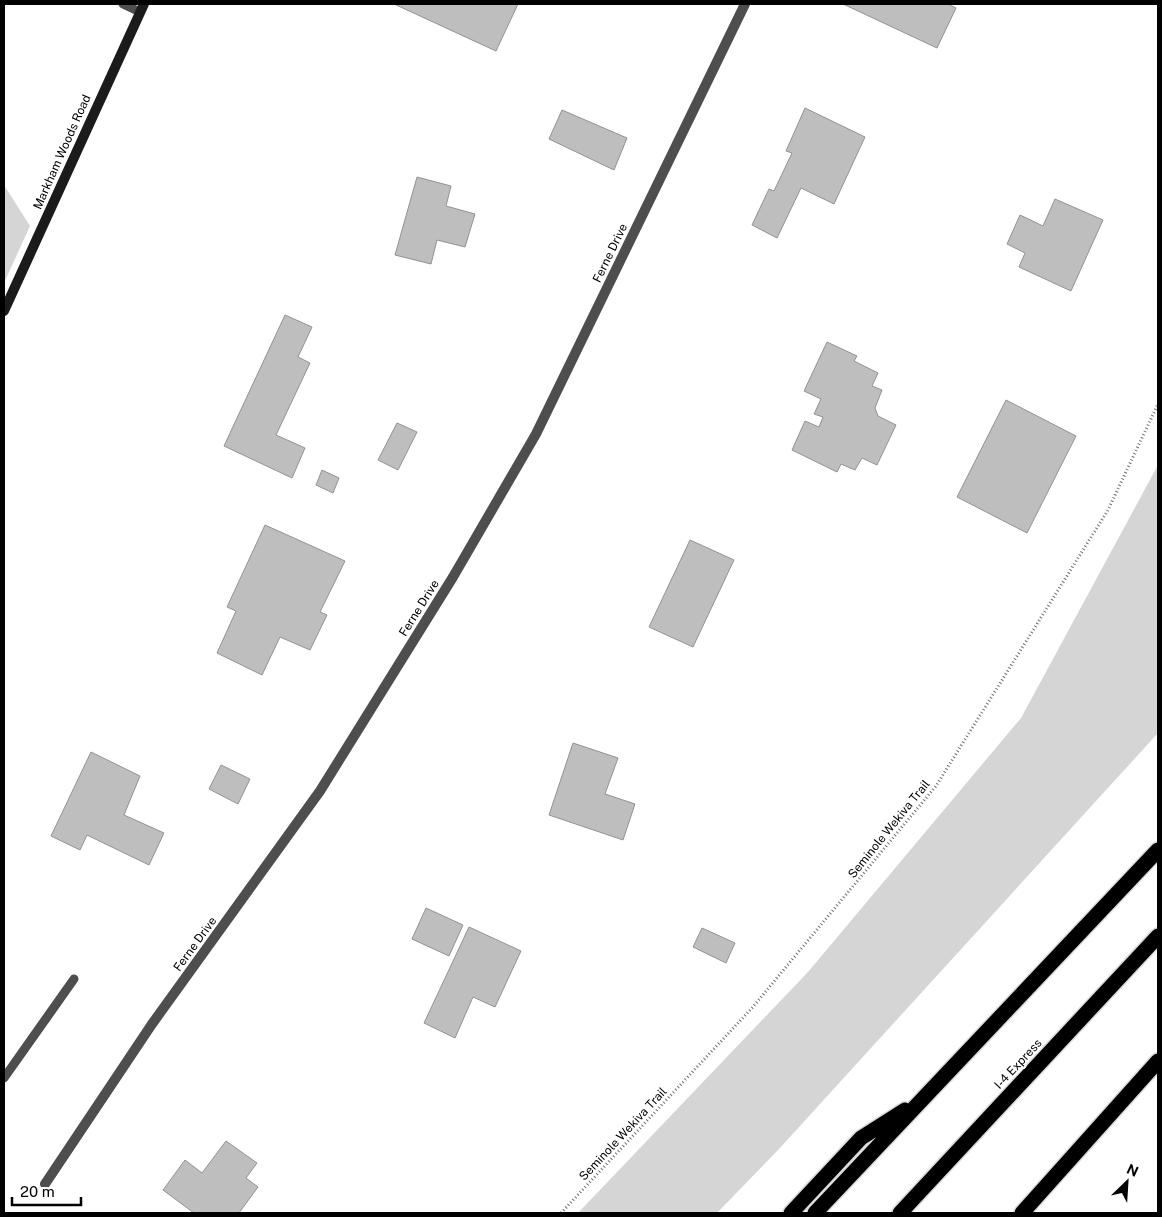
<svg xmlns="http://www.w3.org/2000/svg" width="1162" height="1217" viewBox="0 0 1162 1217" font-family="'Public Sans',sans-serif">
<rect width="100%" height="100%" fill="#fff"/>
<path fill="#d5d5d5" d="M 4,185 L 30,226 L 4,283 Z
M 1158,465 L 1158,733 L 779,1149 L 717,1213 L 578,1213 L 808,972 L 1021,718 Z"/>
<path fill="#bebebe" stroke="#929292" d="M 394,4 L 518,4 L 496,51 Z
M 843,4 L 948,4 L 956,8 L 937,48 Z
M 805,108 L 865,137 L 834,204 L 801,188 L 777,238 L 752,225 L 769,189 L 774,191 L 792,153 L 786,151 Z
M 562,110 L 627,138 L 614,170 L 549,139 Z
M 417,177 L 451,186 L 446,206 L 475,214 L 465,247 L 437,240 L 431,264 L 395,255 Z
M 1055,199 L 1103,220 L 1071,291 L 1019,267 L 1025,253 L 1007,244 L 1020,215 L 1043,226 Z
M 285,315 L 312,327 L 298,357 L 310,363 L 276,435 L 305,448 L 292,478 L 224,446 Z
M 827,342 L 857,356 L 854,361 L 878,373 L 872,386 L 882,390 L 875,408 L 878,416 L 896,425 L 877,465 L 862,458 L 855,470 L 841,464 L 837,472 L 792,450 L 805,421 L 819,427 L 823,417 L 814,414 L 821,399 L 804,391 Z
M 1006,400 L 1076,436 L 1027,533 L 957,497 Z
M 397,423 L 417,432 L 398,470 L 378,460 Z
M 322,470 L 339,478 L 333,493 L 316,485 Z
M 265,525 L 345,561 L 320,612 L 327,615 L 310,650 L 280,637 L 262,675 L 217,653 L 236,611 L 227,607 Z
M 690,540 L 734,560 L 693,647 L 649,627 Z
M 573,743 L 618,758 L 605,794 L 635,804 L 623,840 L 549,815 Z
M 91,752 L 140,776 L 124,815 L 164,833 L 149,865 L 87,835 L 80,850 L 51,836 Z
M 221,765 L 250,779 L 238,804 L 209,789 Z
M 426,908 L 463,925 L 449,956 L 412,939 Z
M 469,927 L 521,951 L 495,1007 L 473,997 L 455,1038 L 424,1023 Z
M 702,928 L 735,943 L 726,963 L 693,947 Z
M 226,1141 L 257,1163 L 246,1178 L 258,1187 L 239,1213 L 194,1213 L 163,1190 L 185,1160 L 202,1173 Z"/>
<g fill="none" stroke-linecap="round" stroke-linejoin="round">
<defs>
<path id="highway" d="M 791,1213 L 861,1138 L 905,1110
M 815,1213 L 1158,850
M 900,1213 L 1158,936
M 1022,1213 L 1158,1061"/>
</defs>
<use href="#highway" stroke="#dbdbdb" stroke-width="18"/>
<path stroke="#707070" stroke-width="3" stroke-dasharray="1 2.5" stroke-linecap="butt" d="M 561,1213 L 752,1008 L 936,786 L 1108,510 L 1158,404"/>
<path stroke="#4e4e4e" stroke-width="9" d="M 123,4 L 140,12
M 4,1078 L 74,979"/>
<path stroke="#4e4e4e" stroke-width="10" d="M 45,1184 L 152,1024 L 320,791 L 453,577 L 536,434 L 745,4"/>
<path stroke="#1b1b1b" stroke-width="10" d="M 4,311 L 144,4"/>
<use href="#highway" stroke="#000" stroke-width="15"/>
</g>
<g text-anchor="middle" dominant-baseline="central" stroke-width="4.5" stroke-linejoin="round" paint-order="stroke">
<g font-size="12" fill="#000" stroke="#fff">
<text transform="translate(62 152) rotate(-66)">Markham Woods Road</text>
<text transform="translate(610 253) rotate(-64)">Ferne Drive</text>
<text transform="translate(419 608) rotate(-58)">Ferne Drive</text>
<text transform="translate(889 829) rotate(-51)">Seminole Wekiva Trail</text>
<text transform="translate(195 944) rotate(-54)">Ferne Drive</text>
<text transform="translate(1018 1064) rotate(-47)">I-4 Express</text>
<text transform="translate(623 1134) rotate(-47)">Seminole Wekiva Trail</text>
</g>
</g>
<rect width="1162" height="1217" fill="none" stroke="#000000" stroke-width="10"/>
<g transform="translate(1127 1182) rotate(25)" stroke="#ffffff" stroke-width="4" paint-order="stroke">
<path d="M0-4L9 19L0 12L-9 19Z" fill="#000000"/>
<text y="-8" font-size="14" font-weight="bold" text-anchor="middle" fill="#000000">N</text>
</g>
<path d="M12 1197v8h69v-8" fill="none" stroke="#000000" stroke-width="2.5"/>
<text x="20" y="1197" font-size="15" fill="#000000" stroke="#ffffff" stroke-width="4" paint-order="stroke">20 m</text>
</svg>
